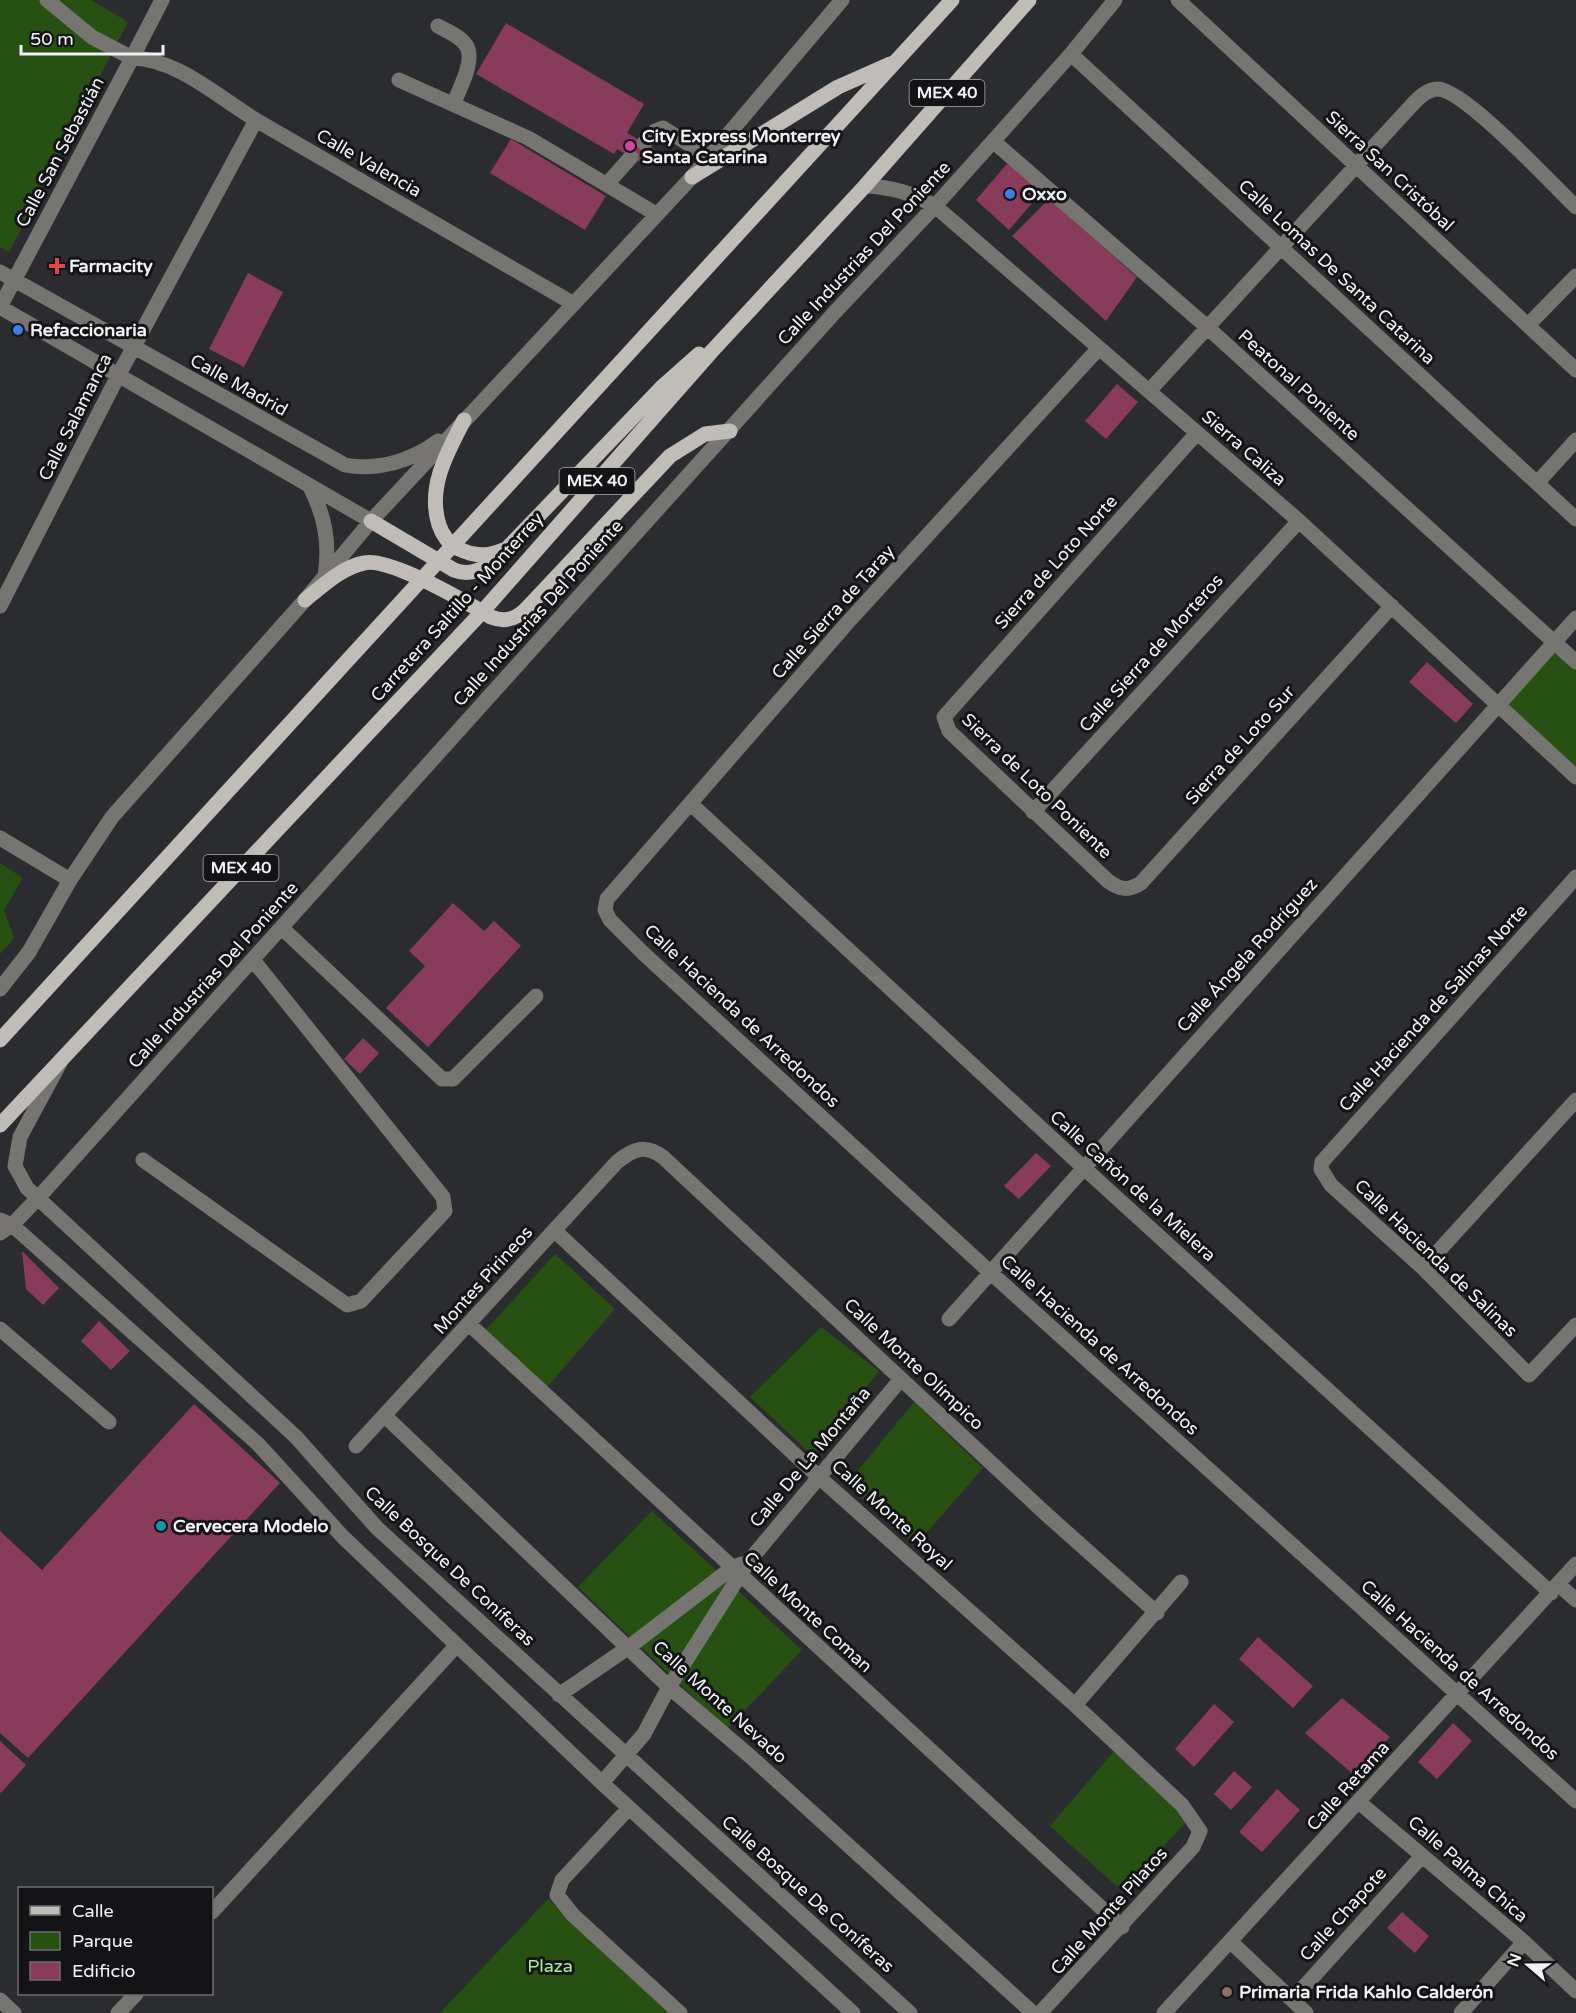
<svg xmlns="http://www.w3.org/2000/svg" width="1576" height="2013" viewBox="0 0 1576 2013" font-family="'Varela Round',sans-serif">
<rect width="100%" height="100%" fill="#2b2c30"/>
<path fill="#275113" d="M 0,0 L 91,0 L 128,22 L 9,252 L 0,247 Z
M 1551,638 L 1576,661 L 1576,783 L 1491,704 Z
M 0,863 L 23,878 L 4,910 L 14,938 L 0,954 Z
M 555,1254 L 615,1309 L 547,1387 L 486,1330 Z
M 821,1327 L 879,1371 L 813,1456 L 750,1397 Z
M 914,1402 L 983,1468 L 916,1545 L 846,1485 Z
M 652,1511 L 802,1650 L 727,1729 L 578,1587 Z
M 1116,1749 L 1186,1813 L 1187,1821 L 1124,1889 L 1114,1884 L 1050,1826 Z
M 548,1899 L 673,2013 L 440,2013 Z"/>
<path fill="#893b5c" d="M 506,23 L 644,104 L 627,133 L 655,149 L 645,165 L 617,149 L 614,154 L 476,74 Z
M 511,139 L 606,196 L 585,230 L 490,173 Z
M 1011,159 L 1045,188 L 1009,230 L 976,200 Z
M 1049,199 L 1137,277 L 1106,321 L 1012,236 Z
M 248,273 L 283,292 L 244,367 L 209,349 Z
M 1117,384 L 1138,402 L 1106,439 L 1085,421 Z
M 1427,662 L 1473,704 L 1456,723 L 1409,682 Z
M 453,903 L 484,931 L 494,921 L 521,946 L 428,1047 L 386,1008 L 425,966 L 409,951 Z
M 363,1038 L 379,1053 L 360,1074 L 344,1059 Z
M 1036,1153 L 1051,1166 L 1019,1199 L 1004,1186 Z
M 22,1251 L 59,1288 L 43,1305 L 26,1289 Z
M 99,1321 L 130,1351 L 111,1370 L 81,1341 Z
M 194,1404 L 280,1483 L 28,1758 L 0,1733 L 0,1531 L 42,1570 Z
M 1258,1637 L 1313,1686 L 1293,1708 L 1239,1659 Z
M 1342,1698 L 1390,1737 L 1354,1775 L 1305,1733 Z
M 1214,1704 L 1234,1722 L 1194,1767 L 1175,1749 Z
M 1453,1723 L 1472,1741 L 1437,1779 L 1418,1762 Z
M 0,1741 L 26,1765 L 1,1793 L 0,1792 Z
M 1234,1771 L 1252,1787 L 1231,1810 L 1214,1794 Z
M 1277,1789 L 1300,1810 L 1262,1852 L 1239,1832 Z
M 1402,1912 L 1429,1936 L 1415,1953 L 1387,1928 Z"/>
<g fill="none" stroke-linecap="round" stroke-linejoin="round">
<path stroke="#767572" stroke-width="15" d="M 47,0 L 92,37 L 132,58 L 162,0
M 1178,0 L 1576,370
M 438,26 C 447,31 460,36 466,45 C 476,60 459,89 454,103
M 1071,54 L 1576,519
M 399,80 L 528,138 L 656,214
M 993,141 L 1207,327 L 1576,662
M 644,143 L 655,131 L 663,128 L 709,157
M 607,184 L 631,157
M 865,186 C 892,187 912,193 935,206 L 1299,521 L 1576,777
M 0,272 L 345,465 C 377,471 412,461 438,441
M 0,307 L 132,58 C 179,59 221,100 261,123 C 365,183 469,244 574,304
M 0,307 L 371,521
M 1528,325 L 1576,276
M 1099,348 L 848,622 L 607,899 L 605,910 L 610,920 L 643,953 L 991,1273 L 1576,1801
M 1150,390 L 1411,106 C 1418,98 1427,89 1438,89 C 1465,90 1553,185 1576,207
M 1197,433 L 944,717 L 949,731 L 1108,881 C 1120,890 1129,891 1141,883 L 1392,606
M 1538,482 L 1576,440
M 310,487 C 325,516 330,543 325,576
M 0,606 L 118,376 L 256,120
M 691,804 L 1084,1168 L 1551,1593
M 1033,812 L 1299,521
M 0,838 L 70,880
M 1576,877 L 1322,1162 L 1321,1169 L 1331,1185 L 1423,1268 L 1529,1375 L 1576,1325
M 282,928 L 442,1079 L 453,1079 L 536,996
M 0,989 L 29,952 L 70,880 L 112,817 L 305,600 L 371,521 L 692,177 L 842,0
M 60,1063 L 20,1137 L 15,1166 L 27,1188 L 296,1437 L 377,1528 L 910,2013
M 143,1160 L 347,1305 L 361,1301 L 445,1211 L 443,1197 L 253,960
M 0,1220 L 12,1225 L 258,1444 L 343,1537 L 602,1783 L 853,2013
M 555,1231 L 820,1478 L 1075,1705 L 1182,1805 L 1200,1831 L 1193,1847 L 1040,2013
M 0,1233 L 12,1225 L 38,1198 L 835,312 L 935,206 L 1071,54 L 1115,0
M 1423,1268 L 1576,1100
M 949,1319 L 1576,618
M 469,1324 L 1122,1927
M 0,1329 L 109,1422
M 385,1416 L 669,1687 L 751,1757 L 1033,2013
M 356,1446 L 617,1162 C 634,1148 646,1144 664,1158 L 1046,1514 L 1157,1613
M 1559,1585 L 1576,1600
M 559,1695 L 629,1647 L 732,1568 L 741,1564
M 1075,1705 L 1181,1582
M 602,1783 L 644,1734 L 669,1687 L 749,1561 L 901,1379
M 1360,1803 L 1524,1942 L 1576,1991
M 629,1808 L 562,1880 L 557,1895 L 573,1915 L 680,2013
M 212,1912 L 457,1645
M 1231,1942 L 1306,2013
M 1293,1999 L 1422,1856
M 0,2000 L 14,2013
M 118,2013 L 136,1994
M 1164,2013 L 1576,1564
M 1461,2013 L 1524,1942"/>
<path stroke="#c0bdb9" stroke-width="15" d="M 692,177 L 838,87 L 890,64
M 464,420 C 447,453 427,487 439,525 C 442,534 449,545 459,549 C 474,556 487,557 503,550
M 371,521 L 454,570 C 469,576 481,570 494,562 L 663,386 L 699,354
M 305,600 C 321,587 342,567 364,563 C 389,557 466,602 491,617 C 506,623 517,619 528,607 L 670,456 L 705,434 L 730,431
M 0,1040 L 952,0
M 0,1125 L 482,612 L 712,351 L 865,186 L 1029,0"/>
</g>
<circle fill="#d1479c" stroke="#141416" stroke-width="2" cx="630" cy="146" r="6"/>
<g fill="#3f7fe0" stroke="#141416" stroke-width="2">
<circle cx="1010" cy="194" r="6"/>
<circle cx="18" cy="330" r="6"/>
</g>
<path fill="#e0444e" stroke="#141416" stroke-width="2" d="M54 257h6v6h6v6h-6v6h-6v-6h-6v-6h6z"/>
<circle fill="#0f9aa8" stroke="#141416" stroke-width="2" cx="161" cy="1526" r="6"/>
<circle fill="#8d6e63" stroke="#141416" stroke-width="2" cx="1227" cy="1992" r="6"/>
<g text-anchor="middle" dominant-baseline="central" stroke-width="6" stroke-linejoin="round" paint-order="stroke">
<g fill="#141416" stroke="#afafb2" stroke-width="1.5">
<rect x="909.5" y="80" width="75" height="26" rx="4.5"/>
<rect x="559.5" y="468" width="75" height="26" rx="4.5"/>
<rect x="203.5" y="855" width="75" height="26" rx="4.5"/>
</g>
<g font-size="16" font-weight="bold" fill="#f1f2f5">
<text x="947" y="93">MEX 40</text>
<text x="597" y="481">MEX 40</text>
<text x="241" y="868">MEX 40</text>
</g>
<g font-size="18" font-weight="bold" fill="#f1f2f5" stroke="#141416" text-anchor="start">
<text x="642" y="136">City Express Monterrey<tspan x="642" dy="21">Santa Catarina</tspan></text>
<text x="1022" y="194">Oxxo</text>
<text x="69" y="266">Farmacity</text>
<text x="30" y="330">Refaccionaria</text>
<text x="173" y="1526">Cervecera Modelo</text>
<text x="1239" y="1992">Primaria Frida Kahlo Calderón</text>
</g>
<g font-size="18" fill="#f1f2f5" stroke="#141416">
<text transform="translate(60 152) rotate(-62)">Calle San Sebastián</text>
<text transform="translate(369 163) rotate(30)">Calle Valencia</text>
<text transform="translate(1390 171) rotate(43)">Sierra San Cristóbal</text>
<text transform="translate(864 253) rotate(-47)">Calle Industrias Del Poniente</text>
<text transform="translate(1337 272) rotate(43)">Calle Lomas De Santa Catarina</text>
<text transform="translate(239 385) rotate(29)">Calle Madrid</text>
<text transform="translate(1299 385) rotate(42)">Peatonal Poniente</text>
<text transform="translate(75 417) rotate(-63)">Calle Salamanca</text>
<text transform="translate(1244 448) rotate(41)">Sierra Caliza</text>
<text transform="translate(1056 562) rotate(-48)">Sierra de Loto Norte</text>
<text transform="translate(457 607) rotate(-48)">Carretera Saltillo - Monterrey</text>
<text transform="translate(833 612) rotate(-48)">Calle Sierra de Taray</text>
<text transform="translate(538 613) rotate(-48)">Calle Industrias Del Poniente</text>
<text transform="translate(1151 653) rotate(-48)">Calle Sierra de Morteros</text>
<text transform="translate(1240 745) rotate(-48)">Sierra de Loto Sur</text>
<text transform="translate(1037 786) rotate(44)">Sierra de Loto Poniente</text>
<text transform="translate(1247 955) rotate(-48)">Calle Ángela Rodríguez</text>
<text transform="translate(213 975) rotate(-48)">Calle Industrias Del Poniente</text>
<text transform="translate(1433 1008) rotate(-48)">Calle Hacienda de Salinas Norte</text>
<text transform="translate(742 1016) rotate(43)">Calle Hacienda de Arredondos</text>
<text transform="translate(1133 1186) rotate(42)">Calle Cañón de la Mielera</text>
<text transform="translate(1436 1258) rotate(44)">Calle Hacienda de Salinas</text>
<text transform="translate(483 1280) rotate(-48)">Montes Pirineos</text>
<text transform="translate(1100 1345) rotate(42)">Calle Hacienda de Arredondos</text>
<text transform="translate(914 1364) rotate(43)">Calle Monte Olímpico</text>
<text transform="translate(810 1457) rotate(-50)">Calle De La Montaña</text>
<text transform="translate(892 1515) rotate(42)">Calle Monte Royal</text>
<text transform="translate(450 1566) rotate(43)">Calle Bosque De Coníferas</text>
<text transform="translate(808 1612) rotate(43)">Calle Monte Coman</text>
<text transform="translate(1460 1670) rotate(42)">Calle Hacienda de Arredondos</text>
<text transform="translate(720 1702) rotate(42)">Calle Monte Nevado</text>
<text transform="translate(1348 1786) rotate(-48)">Calle Retama</text>
<text transform="translate(1468 1869) rotate(41)">Calle Palma Chica</text>
<text transform="translate(808 1894) rotate(42)">Calle Bosque De Coníferas</text>
<text transform="translate(1109 1911) rotate(-48)">Calle Monte Pilatos</text>
<text transform="translate(1343 1914) rotate(-48)">Calle Chapote</text>
</g>
<g font-size="18" fill="#a7ec8d" stroke="#141416">
<text x="550" y="1966">Plaza</text>
</g>
</g>
<rect x="18" y="1887" width="195" height="108" fill="#141416" stroke="#6c6d6f" stroke-width="1.5"/>
<rect x="30" y="1906" width="30" height="9" fill="#c0bdb9" stroke="#6c6d6f" stroke-width="1.5"/>
<text x="72" y="1917" font-size="18" fill="#f1f2f5">Calle</text>
<rect x="30" y="1932" width="30" height="18" fill="#275113" stroke="#6c6d6f" stroke-width="1.5"/>
<text x="72" y="1947" font-size="18" fill="#f1f2f5">Parque</text>
<rect x="30" y="1962" width="30" height="18" fill="#893b5c" stroke="#6c6d6f" stroke-width="1.5"/>
<text x="72" y="1977" font-size="18" fill="#f1f2f5">Edificio</text>
<g transform="translate(1528 1965) rotate(290)" stroke="#141416" stroke-width="4.5" paint-order="stroke">
<path d="M0-4.5L10 22L0 15L-10 22Z" fill="#f1f2f5"/>
<text y="-9" font-size="16" font-weight="bold" text-anchor="middle" fill="#f1f2f5">N</text>
</g>
<path d="M21 45v9h142v-9" fill="none" stroke="#f1f2f5" stroke-width="3"/>
<text x="30" y="45" font-size="18" fill="#f1f2f5" stroke="#141416" stroke-width="4.5" paint-order="stroke">50 m</text>
</svg>
